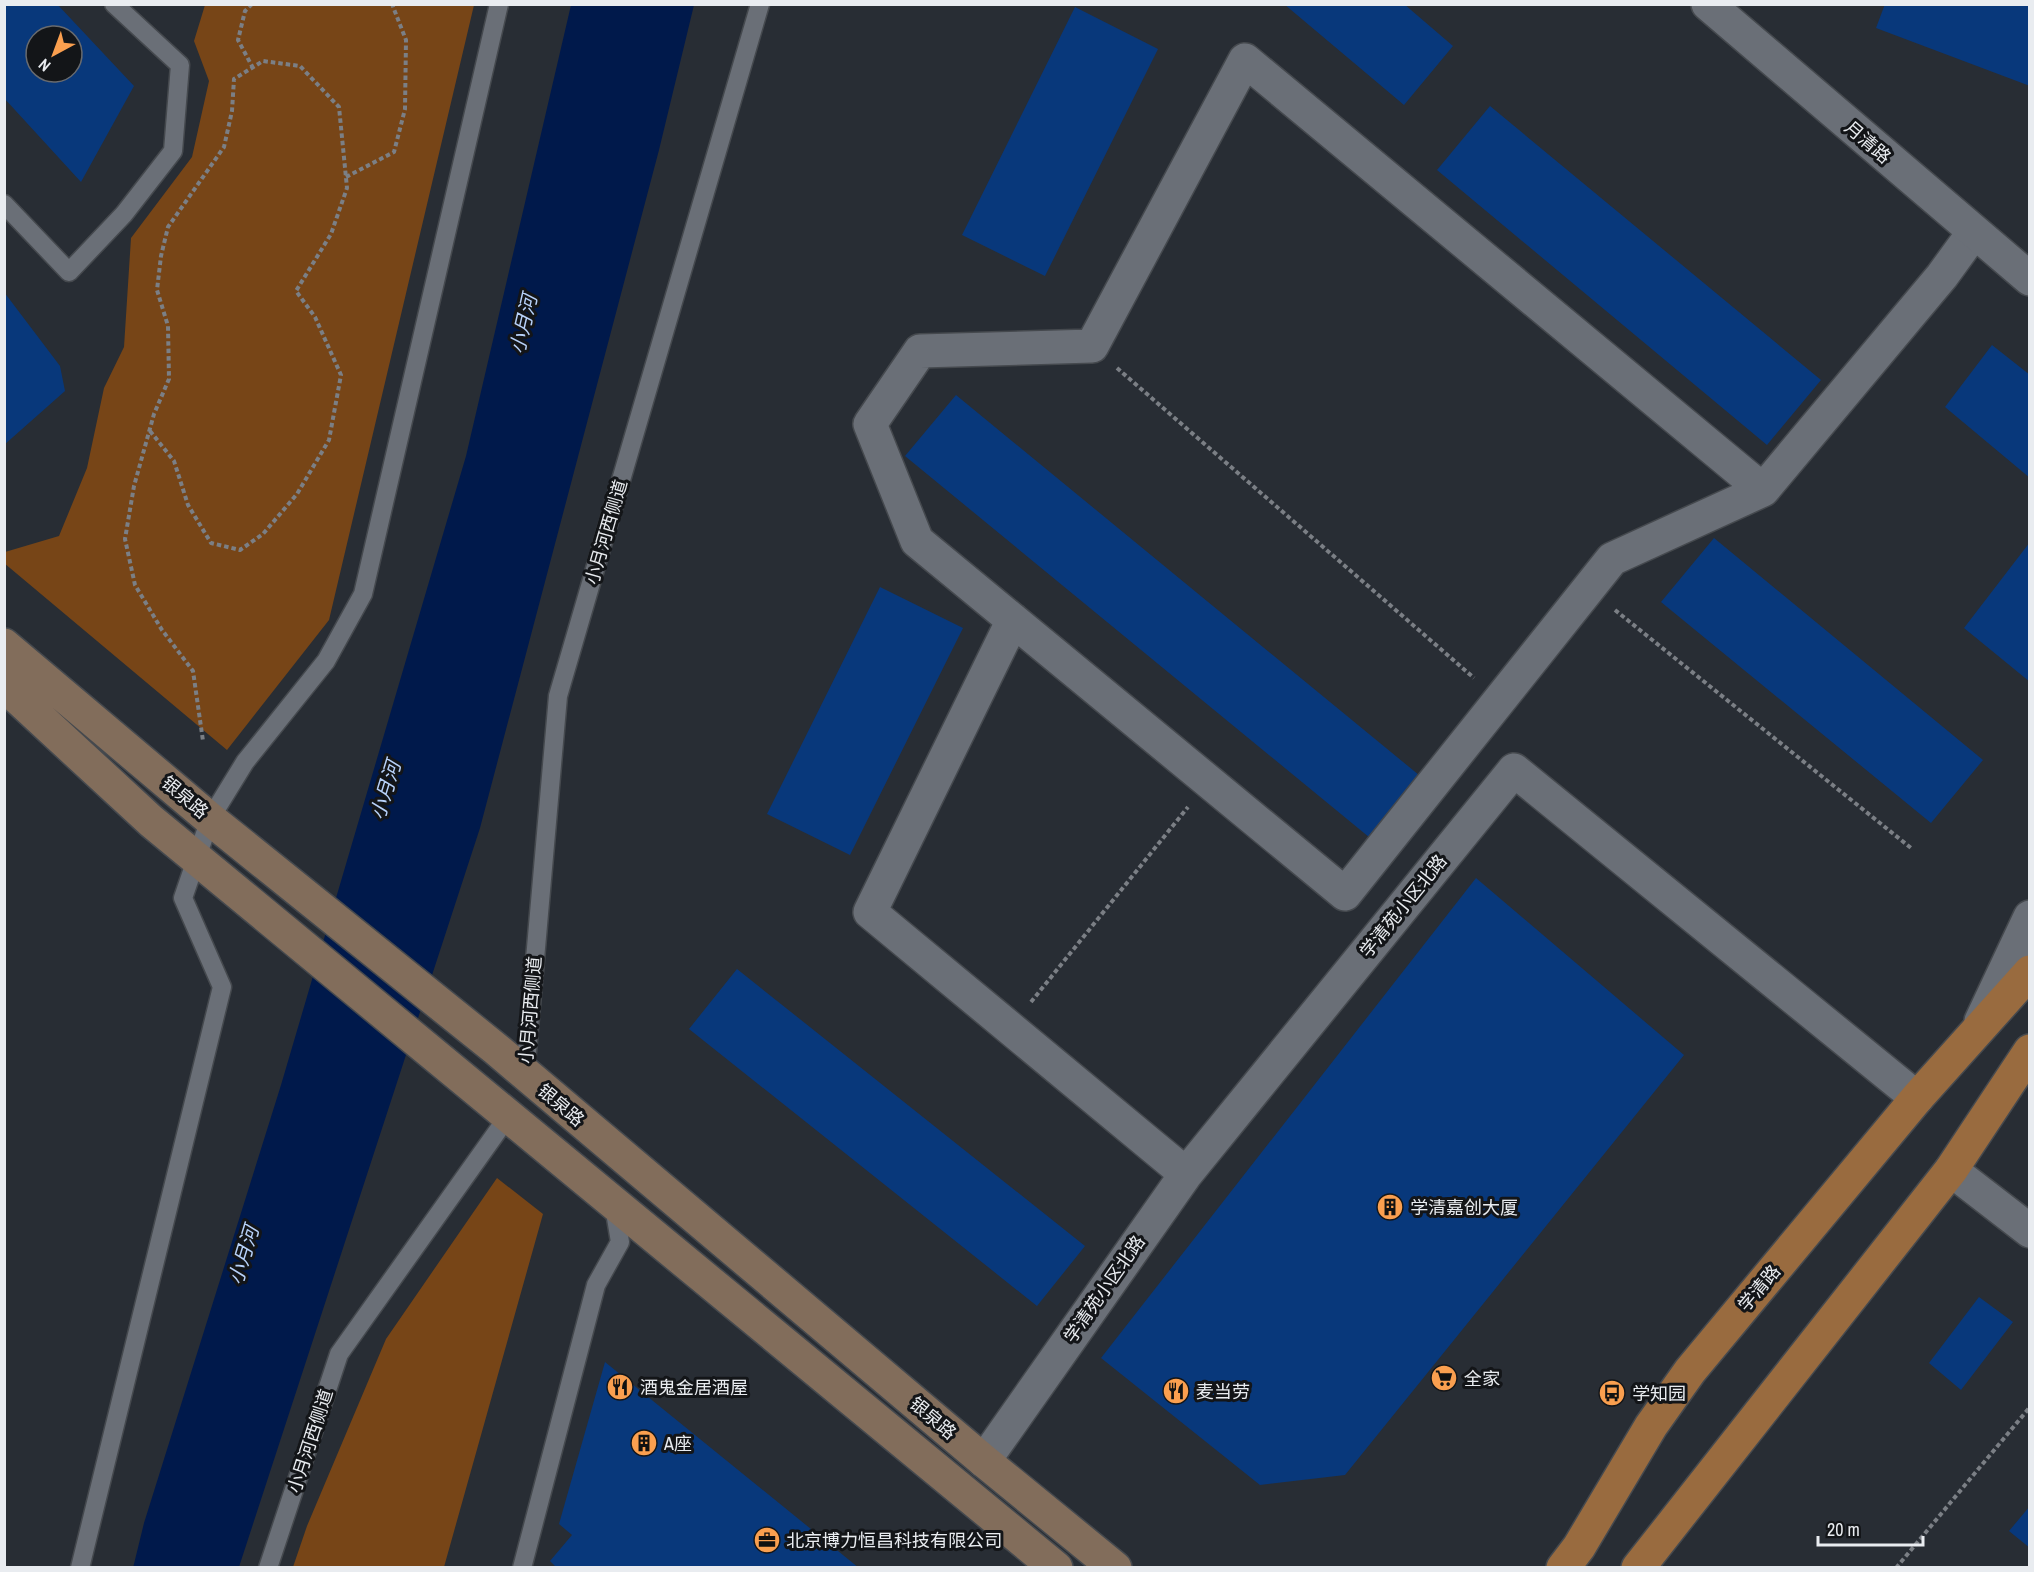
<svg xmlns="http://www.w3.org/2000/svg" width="2034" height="1572" viewBox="0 0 2034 1572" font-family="'Archivo Narrow','Noto Sans SC',sans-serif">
<rect width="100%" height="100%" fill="#282d34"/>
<path fill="#774517" d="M 205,5 L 474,5 L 329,620 L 227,750 L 4,563 L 5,552 L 59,536 L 87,468 L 104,388 L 124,347 L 131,238 L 192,157 L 209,81 L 194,41 Z
M 497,1178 L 543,1214 L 444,1567 L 293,1567 L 307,1526 L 386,1339 Z"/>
<path fill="#00194b" d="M 571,5 L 694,5 L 659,150 L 480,828 L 239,1567 L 133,1568 L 144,1523 L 281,1085 L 466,456 Z"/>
<path fill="#08387b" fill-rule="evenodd" d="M 4,4 L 57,4 L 134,86 L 81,182 L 4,98 ZM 36,36 L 72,36 L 72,72 L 36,72 Z
M 1284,4 L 1404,4 L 1453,46 L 1404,105 Z
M 1885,4 L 2030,4 L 2030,86 L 1876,28 Z
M 1075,7 L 1158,49 L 1045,276 L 962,235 Z
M 1490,106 L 1821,380 L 1767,445 L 1437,170 Z
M 4,292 L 60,366 L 65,391 L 4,445 Z
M 1992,345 L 2030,375 L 2030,478 L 1945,407 Z
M 956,395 L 1425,780 L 1375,842 L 905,456 Z
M 1714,538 L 1983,760 L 1931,823 L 1661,602 Z
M 2030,542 L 2030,682 L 1964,628 Z
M 880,587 L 963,628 L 850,855 L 767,814 Z
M 1476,878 L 1684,1055 L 1345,1475 L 1260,1485 L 1101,1358 Z
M 737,969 L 1085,1246 L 1037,1306 L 689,1029 Z
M 1979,1297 L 2013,1322 L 1961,1390 L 1929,1363 Z
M 605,1362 L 859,1568 L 557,1568 L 550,1561 L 572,1535 L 559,1524 Z
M 2030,1506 L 2030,1548 L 2009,1531 Z"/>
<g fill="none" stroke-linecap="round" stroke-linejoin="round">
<defs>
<path id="service" d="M 4,204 L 69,272 L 124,214 L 173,151 L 180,65 L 114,4
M 525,1074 L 558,696 L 760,4
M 80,1568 L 222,987 L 183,898 L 210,819 L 245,762 L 326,661 L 363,594 L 499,4
M 268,1568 L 339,1354 L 509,1115
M 522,1568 L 596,1285 L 620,1242 L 614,1206"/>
<path id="minor" d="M 1763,490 L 1245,60 L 1092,346 L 920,351 L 870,424 L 917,541 L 1345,894 L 1612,559 L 1763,490 L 1942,276 L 1974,232
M 1013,620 L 870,912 L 1186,1174
M 1951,1170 L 2030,1231
M 984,1461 L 1186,1174 L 1514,770 L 1917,1098"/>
<path id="tertiary" d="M 1708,4 L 2030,279
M 1981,1021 L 2030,917"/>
<path id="secondary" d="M 4,645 L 210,819 L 496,1049 L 984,1461 L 1115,1568
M 4,679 L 19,699 L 151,821 L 1056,1568"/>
<path id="primary" d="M 1563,1568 L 1579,1547 L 1651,1426 L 1690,1371 L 1917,1098 L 2030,972
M 1638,1568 L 1951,1170 L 2030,1051"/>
</defs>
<use href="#service" stroke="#45494e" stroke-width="21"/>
<use href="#minor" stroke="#45494e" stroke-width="36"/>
<use href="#tertiary" stroke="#45494e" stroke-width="36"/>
<use href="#secondary" stroke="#45494e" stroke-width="36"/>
<use href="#primary" stroke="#45494e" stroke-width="36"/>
<path stroke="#7b7f85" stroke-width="4" stroke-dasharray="4.5 3" stroke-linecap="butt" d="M 252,4 L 245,11 L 238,40 L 253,68
M 346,177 L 394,152 L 405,109 L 406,40 L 392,4
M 1117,368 L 1474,678
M 150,431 L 174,461 L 188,505 L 211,543 L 240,550 L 263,534 L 297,494 L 329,440 L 341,375 L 315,317 L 296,291 L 331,234 L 347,188 L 339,107 L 300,66 L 263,61 L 234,79 L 232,111 L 224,147 L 168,227 L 161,256 L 157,290 L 168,326 L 169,379 L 154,414 L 134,486 L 125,539 L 135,585 L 162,630 L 193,671 L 203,741
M 1615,610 L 1911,848
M 1031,1002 L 1188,807
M 1896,1568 L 2030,1407"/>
<use href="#service" stroke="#6a6f77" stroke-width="18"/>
<use href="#minor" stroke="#6a6f77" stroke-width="33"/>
<use href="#tertiary" stroke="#6a6f77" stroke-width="33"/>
<use href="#secondary" stroke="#826d5b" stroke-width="33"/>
<use href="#primary" stroke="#996b3f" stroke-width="33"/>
</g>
<defs>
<symbol id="building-disc" viewBox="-11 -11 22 22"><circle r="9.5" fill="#fa9f4f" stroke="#131518"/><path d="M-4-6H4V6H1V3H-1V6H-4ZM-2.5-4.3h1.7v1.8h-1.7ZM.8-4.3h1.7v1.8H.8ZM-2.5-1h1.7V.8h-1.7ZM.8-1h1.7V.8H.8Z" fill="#111"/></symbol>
<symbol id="supermarket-disc" viewBox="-11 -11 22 22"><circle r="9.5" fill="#fa9f4f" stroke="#131518"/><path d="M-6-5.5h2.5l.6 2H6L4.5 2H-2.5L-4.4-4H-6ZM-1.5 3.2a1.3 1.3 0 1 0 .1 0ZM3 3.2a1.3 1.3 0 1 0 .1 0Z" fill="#111"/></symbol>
<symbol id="restaurant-disc" viewBox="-11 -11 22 22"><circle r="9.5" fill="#fa9f4f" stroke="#131518"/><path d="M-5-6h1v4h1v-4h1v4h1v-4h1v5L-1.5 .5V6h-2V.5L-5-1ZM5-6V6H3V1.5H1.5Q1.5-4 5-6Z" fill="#111"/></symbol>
<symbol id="bus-disc" viewBox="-11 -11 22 22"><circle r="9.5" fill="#fa9f4f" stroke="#131518"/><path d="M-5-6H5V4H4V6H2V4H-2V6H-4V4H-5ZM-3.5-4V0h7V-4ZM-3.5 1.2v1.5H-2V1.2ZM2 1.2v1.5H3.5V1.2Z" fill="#111"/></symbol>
<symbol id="office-disc" viewBox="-11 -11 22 22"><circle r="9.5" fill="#fa9f4f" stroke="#131518"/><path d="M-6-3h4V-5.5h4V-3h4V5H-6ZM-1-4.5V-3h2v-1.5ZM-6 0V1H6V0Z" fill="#111"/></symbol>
</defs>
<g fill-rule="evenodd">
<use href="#building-disc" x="1375" y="1192" width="30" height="30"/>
<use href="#supermarket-disc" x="1429" y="1363" width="30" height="30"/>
<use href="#restaurant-disc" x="605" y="1372" width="30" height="30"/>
<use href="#restaurant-disc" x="1161" y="1376" width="30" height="30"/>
<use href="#bus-disc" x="1597" y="1378" width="30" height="30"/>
<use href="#building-disc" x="629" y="1428" width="30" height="30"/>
<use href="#office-disc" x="752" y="1525" width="30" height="30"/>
</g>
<g text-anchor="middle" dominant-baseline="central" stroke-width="6" stroke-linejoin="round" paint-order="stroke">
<g font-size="18" fill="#e9ecf0" stroke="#131518">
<text transform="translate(1868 142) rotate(41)">月清路</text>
<text transform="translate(606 532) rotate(-74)">小月河西侧道</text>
<text transform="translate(185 797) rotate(40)">银泉路</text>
<text transform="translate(1403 906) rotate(-51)">学清苑小区北路</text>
<text transform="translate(530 1010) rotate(-85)">小月河西侧道</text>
<text transform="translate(561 1105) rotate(40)">银泉路</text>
<text transform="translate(1759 1288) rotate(-50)">学清路</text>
<text transform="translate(1104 1289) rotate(-55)">学清苑小区北路</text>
<text transform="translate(933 1418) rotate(40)">银泉路</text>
<text transform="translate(310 1441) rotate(-72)">小月河西侧道</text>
</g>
<g font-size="18" fill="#e9ecf0" stroke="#131518" text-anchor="start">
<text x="1410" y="1207">学清嘉创大厦</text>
<text x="1464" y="1378">全家</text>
<text x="640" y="1387">酒鬼金居酒屋</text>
<text x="1196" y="1391">麦当劳</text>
<text x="1632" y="1393">学知园</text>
<text x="664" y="1443">A座</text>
<text x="786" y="1540">北京博力恒昌科技有限公司</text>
</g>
<g font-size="20" font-style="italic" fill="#b7d1f9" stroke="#131518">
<text transform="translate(523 324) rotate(-77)">小月河</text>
<text transform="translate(385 790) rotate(-73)">小月河</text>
<text transform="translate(243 1255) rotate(-73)">小月河</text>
</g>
</g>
<rect width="2034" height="1572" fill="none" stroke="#e9ecf0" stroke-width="12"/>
<g transform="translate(54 54) rotate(221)"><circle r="28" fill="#131518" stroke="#696b6e" stroke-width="1.5"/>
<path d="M0-4.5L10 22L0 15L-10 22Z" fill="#fa9f4f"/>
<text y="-9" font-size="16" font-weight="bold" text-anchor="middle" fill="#e9ecf0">N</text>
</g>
<path d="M1818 1536v9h105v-9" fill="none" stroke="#e9ecf0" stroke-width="3"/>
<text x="1827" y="1536" font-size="18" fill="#e9ecf0" stroke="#131518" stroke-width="4.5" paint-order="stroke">20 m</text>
</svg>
